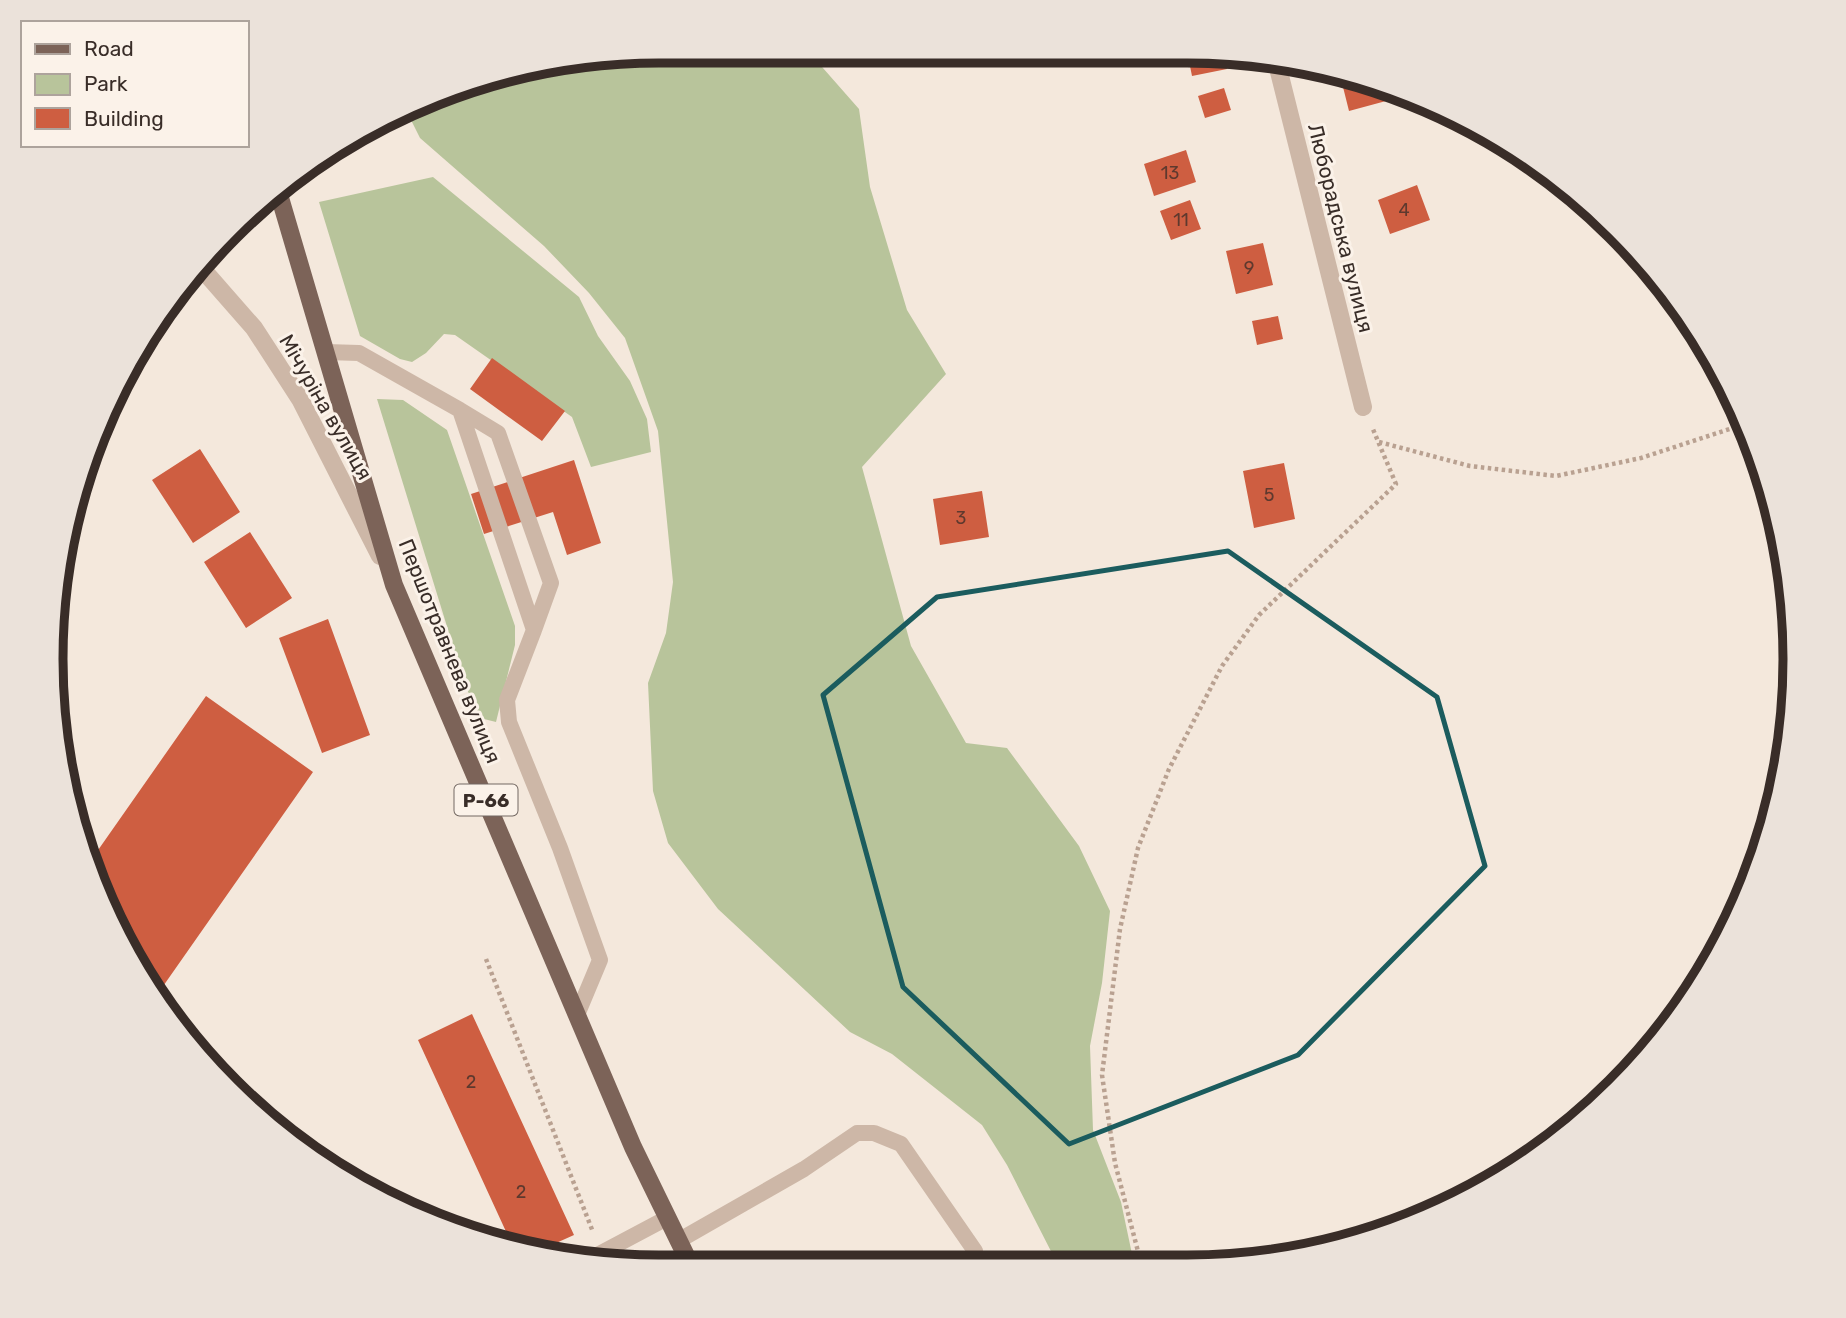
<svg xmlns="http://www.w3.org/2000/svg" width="1846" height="1318" viewBox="0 0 1846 1318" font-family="Rubik,sans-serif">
<rect width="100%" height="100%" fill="#f4e8dc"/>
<path fill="#b8c49b" d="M 659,51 L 808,51 L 859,109 L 870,187 L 907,310 L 946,374 L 862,467 L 911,646 L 966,743 L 1007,748 L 1079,846 L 1110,911 L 1102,983 L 1090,1046 L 1093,1130 L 1121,1202 L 1132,1254 L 1128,1263 L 1057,1263 L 1007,1165 L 982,1125 L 892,1054 L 850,1032 L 718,909 L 668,843 L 653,791 L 648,683 L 666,633 L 673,582 L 658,431 L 625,338 L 589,293 L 544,246 L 420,138 L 408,114 L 501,72 Z
M 433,177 L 579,297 L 598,336 L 630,381 L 647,419 L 651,452 L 591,467 L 572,417 L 455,335 L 444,334 L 426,353 L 412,362 L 400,359 L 360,336 L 319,202 Z
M 377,399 L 403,400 L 447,430 L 515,626 L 515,645 L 496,722 L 480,718 L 465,685 Z"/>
<path fill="#ce5e41" d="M 1187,51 L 1224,54 L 1227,69 L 1192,76 Z
M 1347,78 L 1384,92 L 1386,101 L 1349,111 L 1341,79 Z
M 1224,88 L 1231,110 L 1205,118 L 1198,96 Z
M 1186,150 L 1196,182 L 1154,196 L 1144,164 Z
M 1417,185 L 1430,220 L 1390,234 L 1378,200 Z
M 1190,200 L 1201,229 L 1171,240 L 1160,211 Z
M 1263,243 L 1273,285 L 1236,294 L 1226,251 Z
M 1278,316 L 1283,339 L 1257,345 L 1252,321 Z
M 492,358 L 565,411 L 542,441 L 470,389 Z
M 200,449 L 240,512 L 193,543 L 152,480 Z
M 574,460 L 601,543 L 567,555 L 553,512 L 484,534 L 471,494 Z
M 1284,463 L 1295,519 L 1254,528 L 1243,471 Z
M 982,491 L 989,537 L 940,545 L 933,499 Z
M 250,532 L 292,598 L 246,628 L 204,562 Z
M 328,619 L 370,735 L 322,753 L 279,638 Z
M 206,696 L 313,772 L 159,992 L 97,892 L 89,863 Z
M 472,1014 L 574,1235 L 536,1252 L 514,1249 L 418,1040 Z"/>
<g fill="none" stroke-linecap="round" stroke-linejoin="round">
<path stroke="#b9a191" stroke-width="4.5" stroke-dasharray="3.5 3.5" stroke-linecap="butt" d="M 1379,442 L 1470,466 L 1556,476 L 1641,458 L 1745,424
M 486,959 L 593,1232
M 1141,1263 L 1115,1163 L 1102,1075 L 1120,929 L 1138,848 L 1169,769 L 1222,666 L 1259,615 L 1396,484 L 1372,427"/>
<path stroke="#cdb7a7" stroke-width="16" d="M 326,352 L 359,353 L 460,410 L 534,630 L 507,700 L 509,722 L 560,848 L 600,960 L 577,1015
M 460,410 L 498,433 L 551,583 L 534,630
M 678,1241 L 804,1169 L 857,1133 L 874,1133 L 901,1144 L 975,1251 L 974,1264
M 586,1261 L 667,1218"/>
<path stroke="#cdb7a7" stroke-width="18" d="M 1276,60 L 1363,407"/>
<path stroke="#cdb7a7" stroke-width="18" d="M 196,266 L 204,271 L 254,328 L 300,399 L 380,556"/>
<path stroke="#7c6358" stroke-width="18" d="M 278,191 L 394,585 L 633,1147 L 691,1266"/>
</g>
<path fill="none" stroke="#1b5c5e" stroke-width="5" stroke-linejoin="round" d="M 1228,551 L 1437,697 L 1485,866 L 1298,1055 L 1069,1144 L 903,987 L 823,695 L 937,597 Z"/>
<g text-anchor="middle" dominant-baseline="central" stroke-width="6" stroke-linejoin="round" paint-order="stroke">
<g font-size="18" fill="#5e392e">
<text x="1170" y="173">13</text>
<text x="1404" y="210">4</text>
<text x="1181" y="220">11</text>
<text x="1249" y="268">9</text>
<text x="1269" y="495">5</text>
<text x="961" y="518">3</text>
<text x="471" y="1082">2</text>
<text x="521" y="1192">2</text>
</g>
<rect fill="#fbf2e9" stroke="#736862" stroke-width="2" x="454.5" y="784.5" width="63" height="31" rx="5"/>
<g font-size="19" font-weight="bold" fill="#392d28">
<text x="486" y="800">Р-66</text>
</g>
<g font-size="21" fill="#392d28" stroke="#fbf2e9">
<text transform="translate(1341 228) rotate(76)">Люборадська вулиця</text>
<text transform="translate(326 407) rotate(60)">Мічуріна вулиця</text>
<text transform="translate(450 651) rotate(68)">Першотравнева вулиця</text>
</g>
</g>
<path d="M0 0H1846V1318H0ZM659 63H1187A596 596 0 0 1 1783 659V659A596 596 0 0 1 1187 1255H659A596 596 0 0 1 63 659V659A596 596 0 0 1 659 63Z" fill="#ebe2da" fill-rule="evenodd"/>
<path fill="none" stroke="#392d28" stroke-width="9" d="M659 63H1187A596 596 0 0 1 1783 659V659A596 596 0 0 1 1187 1255H659A596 596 0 0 1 63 659V659A596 596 0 0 1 659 63Z"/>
<rect x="21" y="21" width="228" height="126" fill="#fbf2e9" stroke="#ada39c" stroke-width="2"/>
<rect x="35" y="44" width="35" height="10" fill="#7c6358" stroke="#ada39c" stroke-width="2"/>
<text x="84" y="56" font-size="21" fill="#392d28">Road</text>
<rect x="35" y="74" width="35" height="21" fill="#b8c49b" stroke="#ada39c" stroke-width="2"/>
<text x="84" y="91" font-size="21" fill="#392d28">Park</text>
<rect x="35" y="108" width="35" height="21" fill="#ce5e41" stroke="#ada39c" stroke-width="2"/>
<text x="84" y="126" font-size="21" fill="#392d28">Building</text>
</svg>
